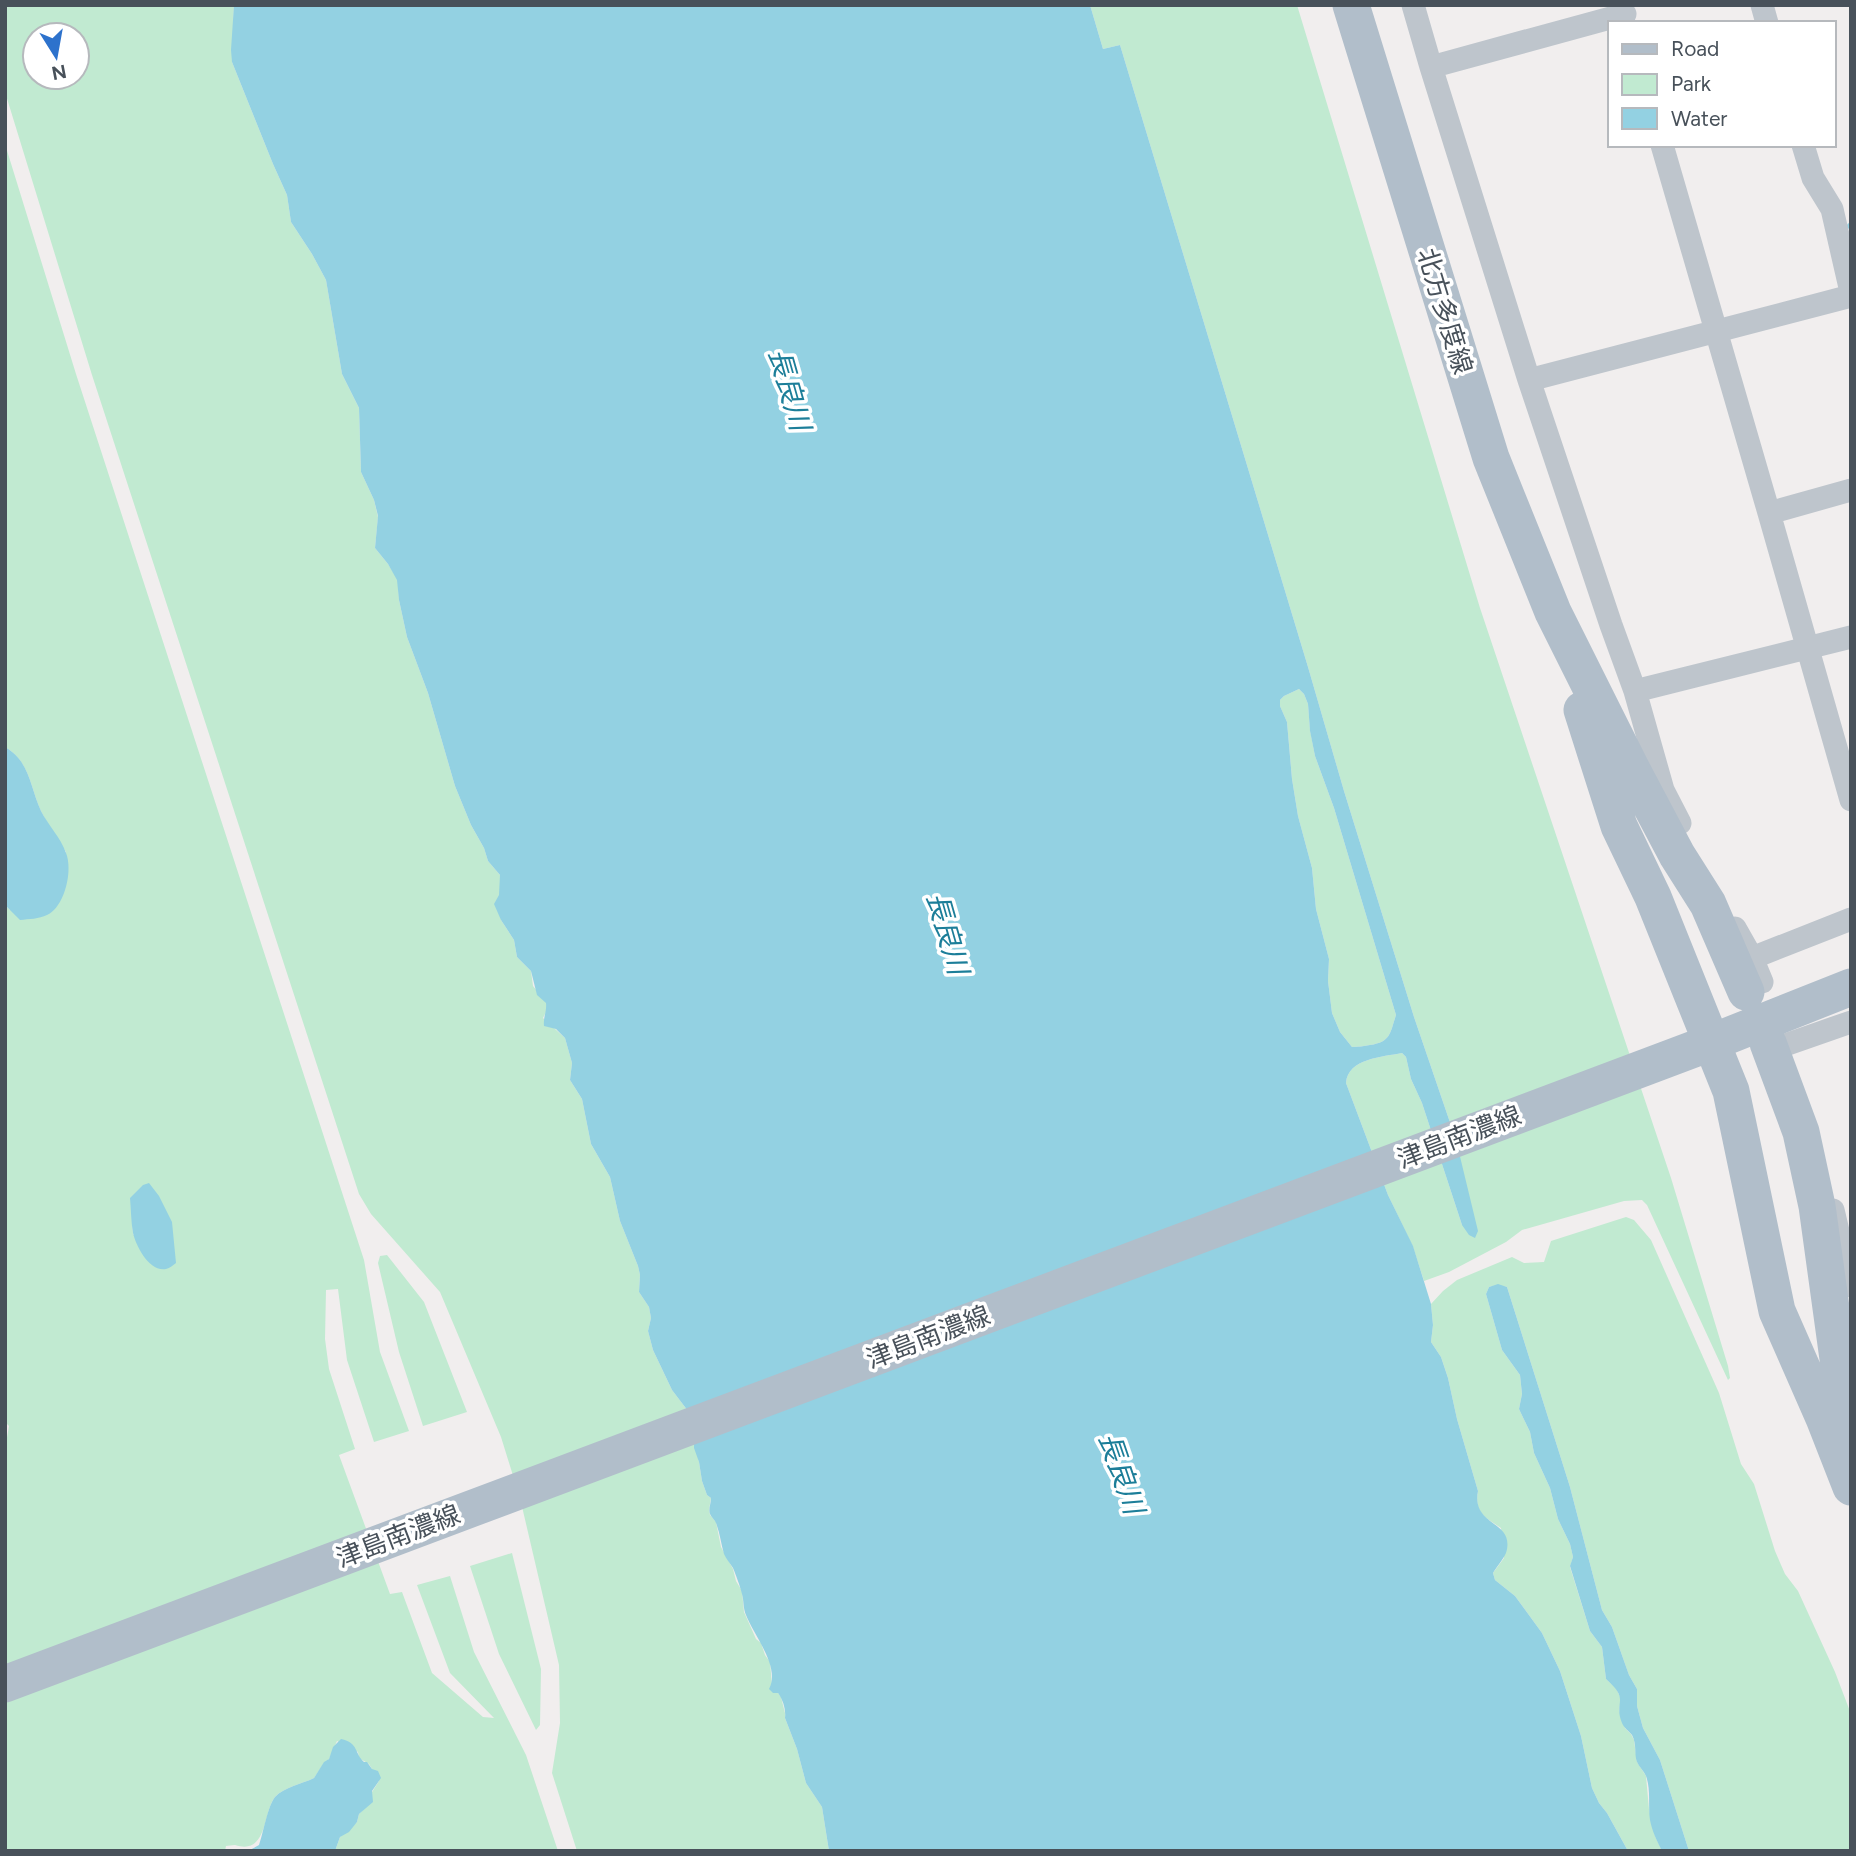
<svg xmlns="http://www.w3.org/2000/svg" width="1856" height="1856" viewBox="0 0 1856 1856" font-family="Figtree,'Noto Sans JP',sans-serif">
<rect width="100%" height="100%" fill="#f1eeee"/>
<path fill="#c1ead1" fill-rule="evenodd" d="M 5,5 L 234,5 L 232,62 L 273,164 L 287,195 L 291,222 L 312,254 L 326,280 L 342,374 L 359,408 L 361,472 L 374,500 L 378,517 L 375,548 L 388,564 L 398,580 L 399,600 L 407,637 L 428,693 L 455,786 L 471,825 L 484,848 L 488,861 L 500,875 L 501,920 L 514,940 L 517,957 L 531,971 L 533,986 L 547,1003 L 547,1010 L 543,1018 L 565,1038 L 572,1063 L 570,1080 L 582,1099 L 591,1144 L 610,1177 L 620,1221 L 638,1266 L 640,1275 L 639,1292 L 649,1307 L 651,1318 L 648,1331 L 653,1350 L 672,1390 L 688,1411 L 699,1462 L 702,1481 L 707,1495 L 711,1498 L 709,1510 L 710,1515 L 716,1522 L 721,1547 L 733,1569 L 736,1581 L 742,1591 L 744,1612 L 756,1639 L 761,1643 L 765,1655 L 770,1662 L 772,1685 L 781,1697 L 785,1713 L 785,1718 L 797,1749 L 806,1783 L 822,1807 L 829,1851 L 577,1851 L 552,1773 L 560,1723 L 559,1665 L 520,1498 L 501,1437 L 440,1292 L 371,1214 L 359,1194 L 92,375 L 5,92 ZM 35,35 L 77,35 L 77,77 L 35,77 Z
M 1090,5 L 1297,5 L 1480,608 L 1671,1178 L 1728,1366 L 1730,1378 L 1728,1380 L 1647,1205 L 1642,1200 L 1624,1201 L 1522,1230 L 1506,1242 L 1449,1272 L 1424,1281 L 1413,1247 L 1388,1195 L 1346,1083 C 1348,1058 1383,1057 1402,1053 L 1406,1057 L 1411,1079 L 1422,1103 L 1462,1225 L 1462,1171 L 1456,1140 L 1414,1017 L 1344,791 L 1308,667 L 1120,45 L 1103,49 Z
M 5,144 L 76,374 L 364,1260 L 380,1352 L 409,1431 L 374,1442 L 347,1360 L 338,1289 L 326,1290 L 325,1339 L 329,1369 L 355,1449 L 339,1455 L 390,1594 L 402,1592 L 432,1673 L 483,1717 L 494,1718 L 450,1673 L 417,1585 L 450,1576 L 474,1652 L 526,1755 L 558,1851 L 335,1851 L 340,1837 L 357,1822 L 359,1814 L 370,1803 L 372,1792 L 379,1781 L 369,1764 L 359,1758 L 358,1752 L 337,1741 L 329,1759 L 324,1763 L 314,1778 C 302,1784 284,1787 275,1797 C 263,1811 268,1856 235,1845 L 226,1846 L 225,1851 L 5,1851 L 5,1449 L 9,1426 L 5,1422 L 5,905 L 10,910 L 66,852 C 57,838 47,824 40,809 C 30,785 29,761 5,747 ZM 131,1198 L 158,1268 L 133,1234 Z
M 1299,689 L 1304,694 L 1308,704 L 1310,730 L 1315,756 L 1334,808 L 1396,1015 C 1390,1033 1391,1042 1370,1045 C 1364,1046 1358,1047 1352,1047 L 1340,1032 L 1332,1013 L 1328,981 L 1329,959 L 1316,909 L 1312,868 L 1298,816 L 1292,779 L 1287,722 L 1280,706 L 1280,700 L 1284,696 Z
M 1626,1217 L 1634,1220 L 1651,1240 L 1719,1393 L 1741,1464 L 1754,1484 L 1775,1551 L 1785,1574 L 1798,1591 L 1835,1672 L 1851,1714 L 1851,1851 L 1689,1851 L 1660,1760 L 1643,1728 L 1637,1706 L 1637,1689 L 1629,1675 L 1612,1627 L 1602,1610 L 1570,1487 L 1507,1287 L 1497,1285 L 1489,1287 L 1486,1294 L 1502,1350 L 1520,1375 L 1522,1394 L 1519,1409 L 1530,1432 L 1534,1453 L 1550,1488 L 1558,1519 L 1570,1544 L 1573,1557 L 1570,1567 L 1590,1631 L 1602,1647 L 1606,1679 L 1616,1688 L 1621,1699 L 1619,1710 L 1625,1728 L 1631,1734 L 1634,1740 L 1637,1762 L 1646,1776 L 1649,1809 L 1655,1836 L 1662,1851 L 1628,1851 L 1607,1813 L 1599,1803 L 1592,1788 L 1581,1736 L 1560,1671 L 1542,1633 L 1515,1596 L 1495,1580 L 1493,1573 L 1504,1558 L 1501,1528 C 1485,1517 1474,1513 1478,1491 L 1457,1419 L 1448,1378 L 1441,1357 L 1431,1342 L 1433,1325 L 1431,1304 L 1443,1291 L 1457,1280 L 1512,1257 L 1524,1263 L 1544,1262 L 1551,1241 Z
M 387,1255 L 424,1302 L 467,1412 L 423,1426 L 399,1352 L 378,1263 L 380,1256 Z
M 512,1553 L 541,1669 L 540,1725 L 536,1730 L 499,1654 L 470,1566 Z"/>
<path fill="#93d1e2" fill-rule="evenodd" d="M 234,5 L 1090,5 L 1103,49 L 1120,45 L 1308,667 L 1344,791 L 1414,1017 L 1456,1140 L 1478,1231 L 1475,1238 L 1469,1235 L 1462,1225 L 1422,1103 L 1411,1079 L 1406,1057 L 1402,1053 C 1383,1057 1348,1058 1346,1083 L 1388,1195 L 1413,1246 L 1431,1304 L 1433,1325 L 1431,1342 L 1441,1357 L 1448,1378 L 1457,1419 L 1478,1491 C 1471,1527 1516,1520 1506,1553 C 1503,1560 1497,1566 1493,1573 L 1495,1580 L 1515,1596 L 1542,1633 L 1560,1671 L 1581,1736 L 1592,1788 L 1599,1803 L 1607,1813 L 1628,1851 L 829,1851 L 822,1807 L 806,1783 L 797,1749 L 785,1718 C 786,1709 783,1700 778,1693 L 773,1693 L 769,1689 C 781,1667 754,1636 746,1615 C 743,1608 744,1601 742,1594 C 740,1586 736,1575 733,1568 C 730,1563 726,1559 724,1554 C 721,1544 720,1533 716,1523 C 715,1520 711,1517 710,1514 C 708,1509 711,1504 711,1498 L 707,1495 L 702,1481 L 699,1462 L 694,1448 L 694,1431 L 688,1411 L 672,1390 L 653,1350 L 648,1331 L 651,1318 L 649,1307 L 639,1292 L 640,1275 L 638,1266 L 620,1221 L 610,1177 L 591,1144 L 582,1099 L 570,1080 L 572,1063 L 565,1038 L 556,1029 L 544,1026 C 543,1017 547,1011 546,1003 L 537,995 L 531,971 L 517,957 L 514,940 L 501,920 L 494,904 L 499,895 L 500,875 L 488,861 L 484,848 L 471,825 L 455,786 L 428,693 L 407,637 L 399,600 L 397,580 L 388,564 L 375,548 L 378,516 L 374,500 L 361,472 L 359,408 L 342,374 L 326,280 L 312,254 L 291,222 L 287,195 L 273,164 L 232,62 L 231,50 ZM 1299,689 L 1304,694 L 1308,704 L 1310,731 L 1315,756 L 1334,808 L 1396,1015 C 1390,1033 1391,1042 1370,1045 C 1364,1046 1358,1047 1352,1047 L 1340,1032 L 1332,1013 L 1328,981 L 1329,959 L 1316,909 L 1312,868 L 1298,816 L 1292,779 L 1287,722 L 1280,706 L 1280,700 L 1284,696 Z
M 5,747 C 30,761 30,787 41,811 C 48,825 61,838 66,853 C 73,870 65,907 47,915 C 39,919 29,919 20,920 L 5,905 Z
M 149,1183 L 159,1196 L 172,1222 L 176,1263 C 173,1265 170,1268 166,1269 C 149,1272 136,1246 133,1233 C 131,1222 131,1209 130,1198 L 143,1185 Z
M 1498,1284 L 1507,1287 L 1570,1487 L 1602,1610 L 1612,1627 L 1629,1675 L 1637,1689 L 1637,1706 L 1643,1728 L 1660,1760 L 1689,1851 L 1662,1851 C 1657,1841 1652,1831 1650,1820 C 1648,1806 1651,1789 1646,1776 C 1644,1771 1639,1767 1637,1762 C 1634,1754 1637,1744 1632,1735 C 1629,1731 1624,1728 1622,1723 C 1613,1701 1631,1701 1606,1679 L 1602,1647 L 1590,1631 L 1570,1566 L 1573,1557 L 1570,1544 L 1558,1519 L 1550,1488 L 1534,1453 L 1530,1432 L 1519,1409 L 1522,1394 L 1520,1375 L 1502,1350 L 1486,1294 L 1489,1287 Z
M 341,1739 C 359,1743 354,1753 364,1762 L 367,1762 L 372,1769 L 378,1771 L 381,1778 L 372,1791 L 373,1802 L 359,1814 L 357,1822 L 349,1832 L 340,1837 L 335,1851 L 248,1851 L 259,1845 C 263,1834 268,1805 275,1797 C 284,1787 302,1784 314,1778 L 324,1762 L 329,1759 L 333,1747 Z"/>
<g fill="none" stroke-linecap="round" stroke-linejoin="round">
<path stroke="#93d1e2" stroke-width="6" d="M 1850,226 L 1851,226"/>
<path stroke="#bec5cc" stroke-width="23" d="M 1413,5 L 1431,67 L 1529,380 L 1611,625 L 1635,691 L 1663,790 L 1680,823
M 1762,5 L 1767,23
M 1431,67 L 1625,14
M 1662,145 L 1769,513 L 1851,800
M 1803,145 L 1813,178 L 1832,209 L 1851,292
M 1529,380 L 1851,296
M 1769,513 L 1851,490
M 1635,691 L 1851,637
M 1735,928 L 1752,958 L 1762,982
M 1752,958 L 1851,919
M 1788,1044 L 1851,1022
M 1833,1210 L 1851,1286"/>
<path stroke="#b1beca" stroke-width="37" d="M 1351,5 L 1491,458 L 1553,612 L 1631,768 L 1677,855 L 1708,904 L 1746,992
M 1582,710 L 1619,826 L 1653,897 L 1731,1091 L 1777,1311 L 1824,1418 L 1851,1487
M 1768,1043 L 1801,1132 L 1817,1206 L 1850,1446
M 5,1684 L 1710,1043 L 1851,987"/>
</g>
<g text-anchor="middle" dominant-baseline="central" stroke-width="7" stroke-linejoin="round" paint-order="stroke">
<g font-size="26" fill="#48515a" stroke="#fff">
<text transform="translate(1445 311) rotate(73)">北方多度線</text>
<text transform="translate(1459 1137) rotate(-21)">津島南濃線</text>
<text transform="translate(928 1337) rotate(-21)">津島南濃線</text>
<text transform="translate(398 1536) rotate(-21)">津島南濃線</text>
</g>
<g font-size="28" font-style="italic" fill="#1c7e99" stroke="#fff">
<text transform="translate(790 389) rotate(74)">長良川</text>
<text transform="translate(948 933) rotate(74)">長良川</text>
<text transform="translate(1122 1473) rotate(71)">長良川</text>
</g>
</g>
<rect width="1856" height="1856" fill="none" stroke="#48515a" stroke-width="14"/>
<rect x="1608" y="21" width="228" height="126" fill="#ffffff" stroke="#b6b9bd" stroke-width="2"/>
<rect x="1622" y="44" width="35" height="10" fill="#b1beca" stroke="#b6b9bd" stroke-width="2"/>
<text x="1671" y="56" font-size="21" fill="#48515a">Road</text>
<rect x="1622" y="74" width="35" height="21" fill="#c1ead1" stroke="#b6b9bd" stroke-width="2"/>
<text x="1671" y="91" font-size="21" fill="#48515a">Park</text>
<rect x="1622" y="108" width="35" height="21" fill="#93d1e2" stroke="#b6b9bd" stroke-width="2"/>
<text x="1671" y="126" font-size="21" fill="#48515a">Water</text>
<g transform="translate(56 56) rotate(169)"><circle r="33" fill="#ffffff" stroke="#b6b9bd" stroke-width="2"/>
<path d="M0-5L12 26L0 18L-12 26Z" fill="#2d72cc"/>
<text y="-10" font-size="19" font-weight="bold" text-anchor="middle" fill="#48515a">N</text>
</g>
</svg>
